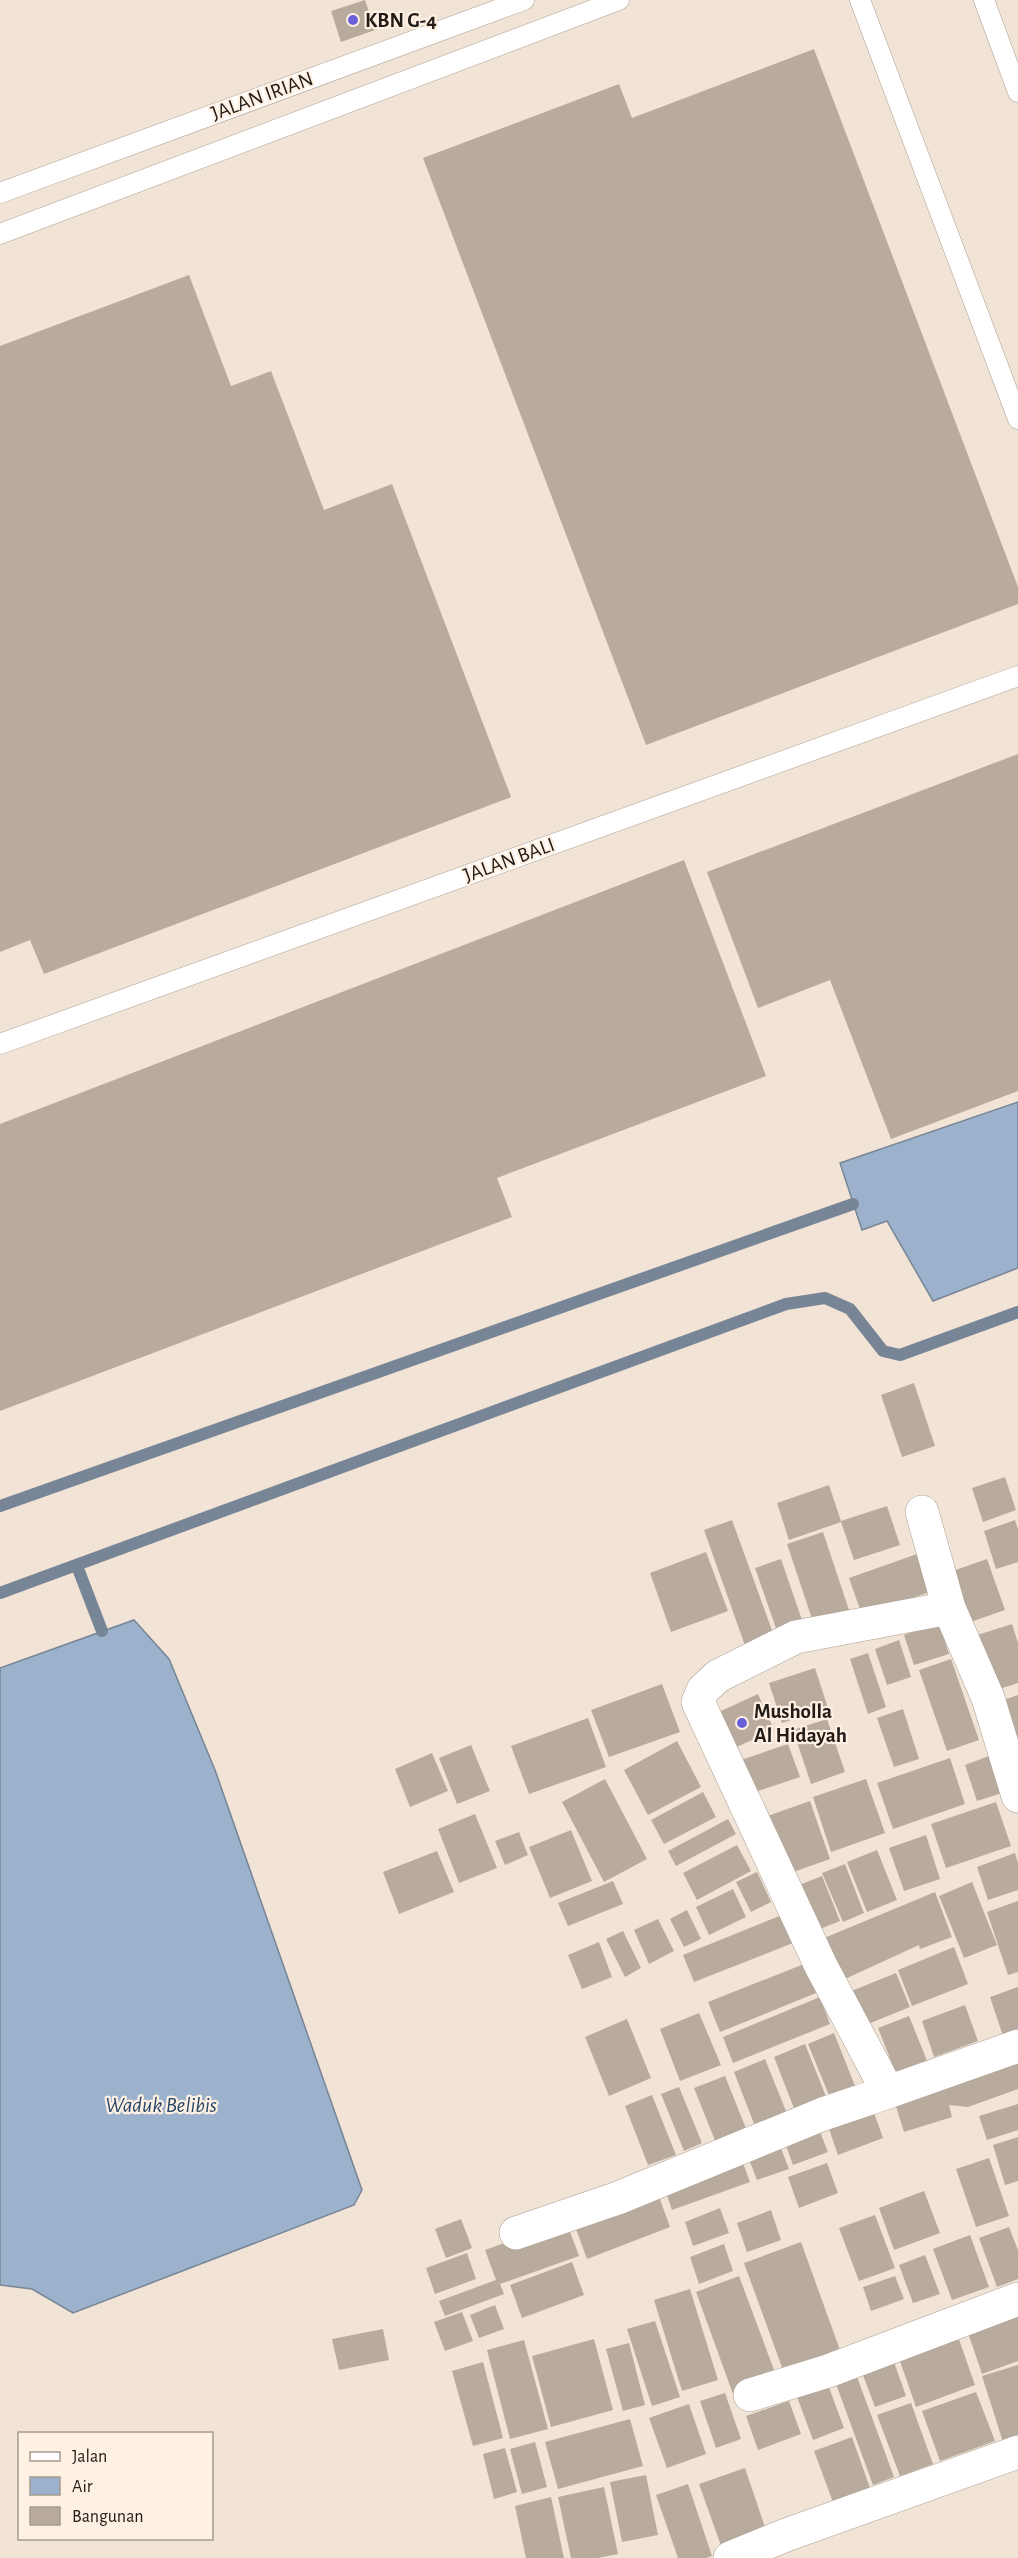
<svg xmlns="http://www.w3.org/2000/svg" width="1018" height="2558" viewBox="0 0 1018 2558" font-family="'Alegreya Sans',sans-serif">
<rect width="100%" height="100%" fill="#f1e3d5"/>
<path fill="#9cb2cc" stroke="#778596" stroke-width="1.5" d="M 1018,1102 L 1018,1268 L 933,1301 L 887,1221 L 862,1230 L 840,1163 Z
M 134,1620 L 169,1659 L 215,1770 L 362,2190 L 354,2205 L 73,2313 L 32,2289 L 0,2285 L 0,1668 Z"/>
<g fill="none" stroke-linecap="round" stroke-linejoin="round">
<path stroke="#778596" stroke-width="12" d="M 0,1506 L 853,1204
M 77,1566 L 102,1631
M 0,1593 L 786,1304 L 825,1298 L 850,1309 L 883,1351 L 900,1355 L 1018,1312"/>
</g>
<path fill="#b8ab9d" d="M 365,0 L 375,30 L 341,42 L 331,11 Z
M 814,49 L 1018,587 L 1018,604 L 646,745 L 423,158 L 619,84 L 632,118 Z
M 189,275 L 231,386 L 271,371 L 324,510 L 392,484 L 511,797 L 44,974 L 30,940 L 0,952 L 0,346 Z
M 1018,754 L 1018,1091 L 891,1139 L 830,980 L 758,1008 L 707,872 Z
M 684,860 L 766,1076 L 497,1178 L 512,1217 L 0,1411 L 0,1124 Z
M 914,1383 L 935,1446 L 902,1457 L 881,1395 Z
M 1005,1477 L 1016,1510 L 983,1522 L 972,1488 Z
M 829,1485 L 841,1521 L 887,1506 L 900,1545 L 854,1560 L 841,1522 L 789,1540 L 777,1503 Z
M 732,1520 L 777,1644 L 748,1654 L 704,1530 Z
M 1015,1520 L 1018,1529 L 1018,1562 L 996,1569 L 984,1531 Z
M 823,1532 L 851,1616 L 815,1628 L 787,1544 Z
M 706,1552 L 728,1611 L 671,1632 L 650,1573 Z
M 917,1554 L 930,1592 L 862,1615 L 849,1578 Z
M 781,1559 L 803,1623 L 777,1631 L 755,1568 Z
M 987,1559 L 1005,1610 L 965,1624 L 947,1573 Z
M 939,1623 L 949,1654 L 914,1665 L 904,1635 Z
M 1012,1624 L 1018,1643 L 1018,1683 L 990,1692 L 971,1637 Z
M 899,1640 L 911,1677 L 887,1685 L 875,1649 Z
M 868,1653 L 886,1707 L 868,1714 L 850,1659 Z
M 951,1659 L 979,1740 L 947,1751 L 919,1670 Z
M 815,1668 L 828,1708 L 782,1723 L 769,1683 Z
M 662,1684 L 680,1732 L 609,1757 L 591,1710 Z
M 758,1694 L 774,1730 L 726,1752 L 710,1716 Z
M 1018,1695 L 1018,1737 L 1004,1742 L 992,1704 Z
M 903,1709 L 919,1759 L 894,1767 L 877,1718 Z
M 588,1718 L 606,1767 L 529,1794 L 511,1746 Z
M 827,1719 L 845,1772 L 811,1784 L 793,1730 Z
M 677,1741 L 701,1787 L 648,1815 L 624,1770 Z
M 788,1744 L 800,1777 L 752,1793 L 741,1760 Z
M 471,1745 L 490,1791 L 457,1804 L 439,1758 Z
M 432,1753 L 448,1791 L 410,1807 L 395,1769 Z
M 989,1756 L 1002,1793 L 977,1801 L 965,1765 Z
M 950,1758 L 965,1804 L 893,1829 L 877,1783 Z
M 605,1779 L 647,1859 L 604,1882 L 562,1802 Z
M 866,1779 L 885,1833 L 831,1852 L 813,1797 Z
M 703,1792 L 716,1817 L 664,1844 L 651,1820 Z
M 810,1801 L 830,1859 L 782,1876 L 762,1818 Z
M 996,1802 L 1011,1846 L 946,1868 L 931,1824 Z
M 475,1814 L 497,1868 L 459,1883 L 438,1829 Z
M 728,1819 L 736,1834 L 676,1866 L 668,1851 Z
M 571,1830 L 592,1881 L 550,1898 L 529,1847 Z
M 519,1832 L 528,1855 L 505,1865 L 495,1841 Z
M 926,1835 L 940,1879 L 904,1891 L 889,1848 Z
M 737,1845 L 751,1871 L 697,1900 L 683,1873 Z
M 877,1850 L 897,1900 L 867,1912 L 847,1862 Z
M 437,1851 L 454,1892 L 399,1914 L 383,1872 Z
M 1015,1853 L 1018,1863 L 1018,1890 L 988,1900 L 977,1867 Z
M 845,1864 L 864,1913 L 843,1922 L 822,1873 Z
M 757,1872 L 771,1902 L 751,1912 L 736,1882 Z
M 822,1876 L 840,1921 L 807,1934 L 789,1889 Z
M 613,1881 L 623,1904 L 568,1926 L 558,1903 Z
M 972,1882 L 997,1945 L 964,1958 L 939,1896 Z
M 733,1889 L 746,1917 L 709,1935 L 696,1907 Z
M 935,1892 L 952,1937 L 920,1949 L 919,1945 L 834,1984 L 817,1941 Z
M 1018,1901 L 1018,1972 L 1008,1975 L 987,1912 Z
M 687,1910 L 701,1939 L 684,1947 L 670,1919 Z
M 782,1915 L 793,1943 L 694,1982 L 683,1955 Z
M 658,1919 L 674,1951 L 649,1964 L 634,1930 Z
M 623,1931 L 641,1968 L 625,1977 L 606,1939 Z
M 599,1942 L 612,1977 L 582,1989 L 568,1955 Z
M 954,1947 L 968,1984 L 912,2006 L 898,1970 Z
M 804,1964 L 816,1993 L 720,2032 L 708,2002 Z
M 896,1973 L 910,2007 L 863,2026 L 849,1992 Z
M 1018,1987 L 1018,2041 L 1006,2045 L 990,1997 Z
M 820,1997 L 830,2024 L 733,2063 L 723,2037 Z
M 965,2005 L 978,2041 L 934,2057 L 922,2021 Z
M 699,2013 L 721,2065 L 680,2081 L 660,2029 Z
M 909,2016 L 928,2063 L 897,2076 L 878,2028 Z
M 627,2019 L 651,2078 L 609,2096 L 585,2037 Z
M 834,2033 L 859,2096 L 833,2105 L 808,2044 Z
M 805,2044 L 829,2104 L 797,2116 L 774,2057 Z
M 1018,2054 L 1018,2089 L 968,2107 L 949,2105 L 952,2117 L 904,2132 L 893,2097 Z
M 765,2059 L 790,2121 L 758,2134 L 734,2072 Z
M 725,2076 L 749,2136 L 718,2148 L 694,2088 Z
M 679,2087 L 702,2143 L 684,2151 L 661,2094 Z
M 652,2095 L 676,2155 L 648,2165 L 625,2106 Z
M 871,2104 L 883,2138 L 838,2155 L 826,2120 Z
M 1018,2104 L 1018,2130 L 987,2140 L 979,2116 Z
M 817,2124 L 828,2152 L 793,2165 L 783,2137 Z
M 1018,2137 L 1018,2181 L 1005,2185 L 993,2145 Z
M 777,2138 L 789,2169 L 757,2180 L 745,2149 Z
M 740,2155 L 750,2182 L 672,2210 L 663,2183 Z
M 989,2158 L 1009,2216 L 976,2227 L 956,2169 Z
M 827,2163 L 838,2193 L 799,2208 L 788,2177 Z
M 656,2188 L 670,2227 L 587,2259 L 572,2218 Z
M 924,2191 L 940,2233 L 894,2250 L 879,2208 Z
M 720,2208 L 729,2233 L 693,2246 L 685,2222 Z
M 771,2210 L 781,2240 L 747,2252 L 737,2223 Z
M 875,2215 L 895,2268 L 859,2281 L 839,2228 Z
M 461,2219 L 472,2248 L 446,2258 L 435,2229 Z
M 566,2221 L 579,2256 L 500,2284 L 504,2294 L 445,2316 L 439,2301 L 496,2280 L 485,2250 Z
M 1009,2227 L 1018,2250 L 1018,2279 L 997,2287 L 979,2238 Z
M 970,2235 L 989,2287 L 952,2300 L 933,2249 Z
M 801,2242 L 840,2350 L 783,2370 L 744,2263 Z
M 724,2244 L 733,2271 L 699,2284 L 690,2257 Z
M 467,2253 L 476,2279 L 435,2294 L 426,2268 Z
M 925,2255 L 940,2294 L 913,2303 L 899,2265 Z
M 572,2262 L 584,2295 L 522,2318 L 510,2285 Z
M 739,2276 L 777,2378 L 733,2394 L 696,2292 Z
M 895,2276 L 904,2299 L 871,2311 L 863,2287 Z
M 690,2289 L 718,2380 L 682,2391 L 654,2300 Z
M 495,2305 L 504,2329 L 479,2338 L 470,2315 Z
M 1018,2309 L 1018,2361 L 982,2374 L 964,2321 Z
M 462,2312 L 473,2341 L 445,2351 L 434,2322 Z
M 655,2321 L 680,2397 L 652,2406 L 627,2329 Z
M 954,2325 L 975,2385 L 916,2407 L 895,2347 Z
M 383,2329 L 389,2360 L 339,2370 L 332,2339 Z
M 594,2339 L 613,2410 L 551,2427 L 532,2356 Z
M 524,2340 L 548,2429 L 510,2439 L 487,2350 Z
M 629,2343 L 645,2405 L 623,2411 L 606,2349 Z
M 889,2348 L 906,2396 L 875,2407 L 857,2359 Z
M 483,2362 L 503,2438 L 473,2446 L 452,2371 Z
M 1018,2365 L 1018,2437 L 1003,2442 L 982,2376 Z
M 853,2366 L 894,2477 L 873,2485 L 832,2373 Z
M 827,2382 L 844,2428 L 813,2440 L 796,2394 Z
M 976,2392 L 995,2441 L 940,2461 L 922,2411 Z
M 725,2393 L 741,2439 L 716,2448 L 700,2401 Z
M 789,2401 L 801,2434 L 758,2450 L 746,2416 Z
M 911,2403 L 933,2464 L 900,2476 L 877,2415 Z
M 689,2404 L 706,2454 L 667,2468 L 649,2418 Z
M 630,2419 L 643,2466 L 558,2489 L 545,2442 Z
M 852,2437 L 871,2491 L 834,2505 L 814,2451 Z
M 535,2442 L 547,2487 L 522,2494 L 510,2449 Z
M 505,2448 L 517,2492 L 494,2499 L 483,2454 Z
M 745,2468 L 769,2539 L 724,2554 L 699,2484 Z
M 646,2475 L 658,2535 L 622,2542 L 610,2482 Z
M 688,2484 L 712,2556 L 706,2558 L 678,2558 L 656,2495 Z
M 604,2487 L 618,2554 L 598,2558 L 571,2558 L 558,2497 Z
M 551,2497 L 564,2558 L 526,2558 L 515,2506 Z"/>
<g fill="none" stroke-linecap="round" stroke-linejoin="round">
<defs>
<path id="lane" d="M 860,0 L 1018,419
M 984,0 L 1018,92
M 0,193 L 524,0
M 0,234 L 619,0
M 0,1044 L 1018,676"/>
<path id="street" d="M 922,1512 L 949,1608 L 988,1698 L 1018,1796
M 949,1608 L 796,1637 L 718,1676 L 703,1690 L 698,1702 L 821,1966 L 888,2092 L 1018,2046
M 516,2233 L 618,2198 L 823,2114 L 888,2092
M 750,2395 L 828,2371 L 1018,2299
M 730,2558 L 786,2535 L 1018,2452"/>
</defs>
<use href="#lane" stroke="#ad9f92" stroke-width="21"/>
<use href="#street" stroke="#ad9f92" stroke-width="34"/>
<use href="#lane" stroke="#fff" stroke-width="20"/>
<use href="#street" stroke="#fff" stroke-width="33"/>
</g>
<g fill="#6a60da" stroke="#fef0e2" stroke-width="2">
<circle cx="353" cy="20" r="6"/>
<circle cx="742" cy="1723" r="6"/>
</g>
<g text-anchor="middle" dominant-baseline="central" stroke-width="4.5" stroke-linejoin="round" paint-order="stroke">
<g font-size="21" font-weight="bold" fill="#211c17" stroke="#fef0e2" text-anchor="start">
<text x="365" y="20">KBN G-4</text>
<text x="754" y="1711">Musholla<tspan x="754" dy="24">Al Hidayah</tspan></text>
</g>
<g font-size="21" fill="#211c17" stroke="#fef0e2">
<text transform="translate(262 96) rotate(-20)">JALAN IRIAN</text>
<text transform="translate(509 860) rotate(-20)">JALAN BALI</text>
</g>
<g font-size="22" font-style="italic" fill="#26466b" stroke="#fef0e2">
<text x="161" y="2105">Waduk Belibis</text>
</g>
</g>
<rect x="18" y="2432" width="195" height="108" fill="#fef0e2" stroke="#a69b91" stroke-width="1.5"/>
<rect x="30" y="2452" width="30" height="9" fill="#ffffff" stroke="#a69b91" stroke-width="1.5"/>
<text x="72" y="2462" font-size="18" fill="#211c17">Jalan</text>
<rect x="30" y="2477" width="30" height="18" fill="#9cb2cc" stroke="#a69b91" stroke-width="1.5"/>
<text x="72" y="2492" font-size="18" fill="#211c17">Air</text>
<rect x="30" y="2507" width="30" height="18" fill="#b8ab9d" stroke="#a69b91" stroke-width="1.5"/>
<text x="72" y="2522" font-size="18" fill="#211c17">Bangunan</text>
</svg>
